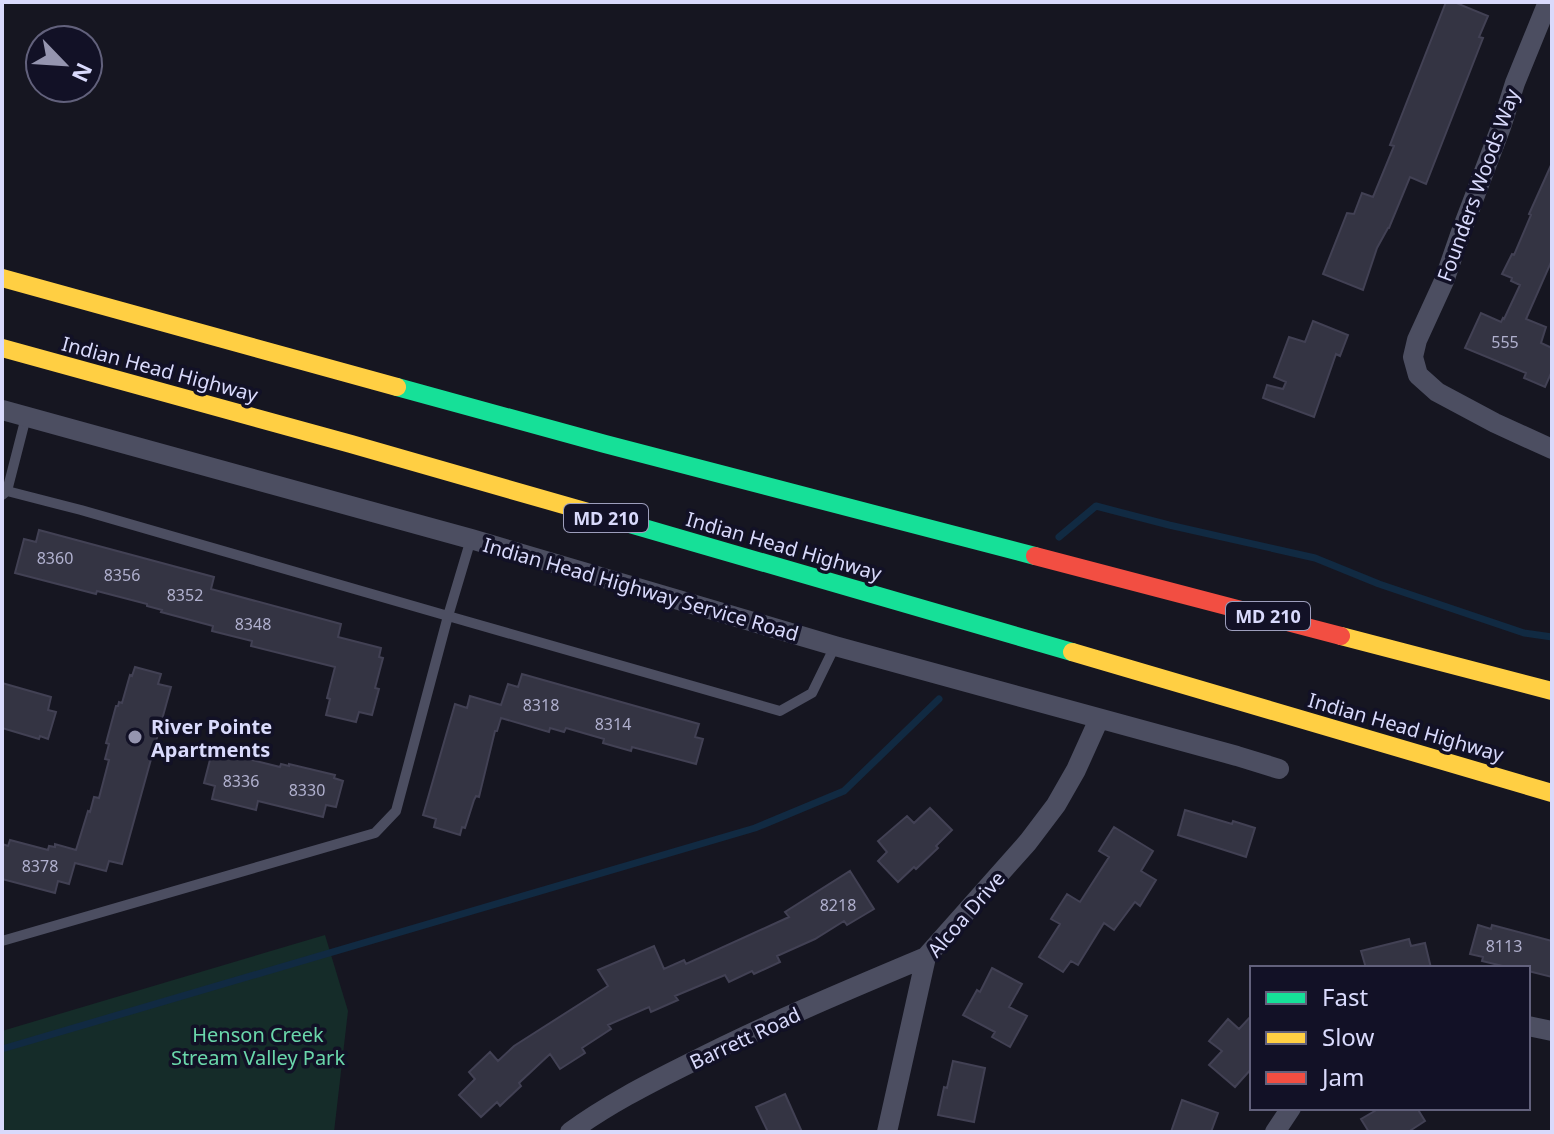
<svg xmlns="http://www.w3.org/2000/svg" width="1554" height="1134" viewBox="0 0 1554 1134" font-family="'Noto Sans',sans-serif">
<rect width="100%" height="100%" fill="#161621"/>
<path fill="#152c29" d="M 325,935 L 348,1011 L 334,1132 L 2,1132 L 2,1031 Z"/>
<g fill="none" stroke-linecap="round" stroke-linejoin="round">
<path stroke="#112a42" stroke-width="7" d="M 1059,537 L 1096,506 L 1169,525 L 1315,558 L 1379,584 L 1524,633 L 1552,637
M 2,1049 L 755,828 L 844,791 L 939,699"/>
</g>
<path fill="#343443" stroke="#424154" stroke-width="2" d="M 1446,2 L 1454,2 L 1488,16 L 1479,37 L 1483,38 L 1426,184 L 1410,177 L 1389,228 L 1388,228 L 1377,248 L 1363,290 L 1323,274 L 1347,213 L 1354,214 L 1362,193 L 1373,197 L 1394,146 L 1390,145 Z
M 1552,163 L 1552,260 L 1526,319 L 1546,327 L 1541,343 L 1552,348 L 1552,371 L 1545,387 L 1524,378 L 1526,373 L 1465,348 L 1481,313 L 1501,322 L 1503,318 L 1504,319 L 1520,285 L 1511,281 L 1512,278 L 1502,274 L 1512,254 L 1514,255 L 1531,215 L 1529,214 Z
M 1313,321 L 1348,335 L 1340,356 L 1336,354 L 1314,417 L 1263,398 L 1267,385 L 1283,389 L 1286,382 L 1274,377 L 1289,337 L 1305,342 Z
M 39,530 L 214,577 L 211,589 L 341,624 L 338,637 L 381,648 L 379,657 L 383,658 L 375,688 L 379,689 L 372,715 L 359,712 L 356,722 L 326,715 L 330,699 L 327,698 L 335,667 L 251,646 L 252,641 L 212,631 L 213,626 L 161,612 L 162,610 L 147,606 L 147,604 L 97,591 L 96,594 L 15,573 L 24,539 L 36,542 Z
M 135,667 L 161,674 L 158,684 L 171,687 L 122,864 L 109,861 L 106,871 L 75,863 L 69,884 L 58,881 L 55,893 L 2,879 L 2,844 L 8,846 L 10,840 L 48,850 L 49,846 L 55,847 L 55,844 L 76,850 L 88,811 L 90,812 L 94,797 L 99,798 L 109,760 L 105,759 L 109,744 L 106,743 L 116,706 L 118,706 L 119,702 L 122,703 L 130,675 L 132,676 Z
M 522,674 L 699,724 L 695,737 L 703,739 L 696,764 L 632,747 L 631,751 L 603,743 L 604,739 L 566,728 L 564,732 L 550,728 L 549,732 L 501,718 L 497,731 L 495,731 L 479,797 L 476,796 L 474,800 L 465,828 L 462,827 L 460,835 L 434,827 L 436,819 L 423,815 L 455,704 L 467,708 L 470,696 L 501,705 L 508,684 L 518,687 Z
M 2,683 L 51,697 L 48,710 L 56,712 L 48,739 L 40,736 L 39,739 L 2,728 Z
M 212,752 L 228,756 L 228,754 L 280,767 L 281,764 L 289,766 L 289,764 L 335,775 L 334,778 L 343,781 L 336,807 L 326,805 L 323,817 L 258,801 L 256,810 L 212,799 L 215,786 L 204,783 Z
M 930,808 L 952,830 L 936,846 L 938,848 L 916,869 L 914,867 L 898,882 L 878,861 L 887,852 L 878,841 L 907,816 L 914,823 Z
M 1185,810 L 1232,824 L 1233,821 L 1255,828 L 1246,857 L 1178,835 Z
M 1114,827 L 1153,851 L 1141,871 L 1156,880 L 1140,906 L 1135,902 L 1114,930 L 1104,923 L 1078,965 L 1071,961 L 1063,972 L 1039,957 L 1060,924 L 1051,919 L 1067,894 L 1080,902 L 1109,857 L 1099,851 Z
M 850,871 L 874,909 L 847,925 L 844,921 L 815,939 L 777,956 L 780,962 L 754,974 L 752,971 L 729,982 L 725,975 L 675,996 L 678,1000 L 651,1012 L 649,1007 L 608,1025 L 611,1029 L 582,1048 L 585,1053 L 560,1069 L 550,1054 L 519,1083 L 521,1086 L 500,1106 L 497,1102 L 481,1117 L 459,1095 L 475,1079 L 469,1072 L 490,1052 L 498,1061 L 514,1046 L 608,986 L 598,970 L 654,946 L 664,969 L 684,960 L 686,964 L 789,917 L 785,912 Z
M 1478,925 L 1491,929 L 1492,925 L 1552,941 L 1552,977 L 1528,971 L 1528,968 L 1511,968 L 1482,961 L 1483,957 L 1470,954 Z
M 1409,939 L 1411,946 L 1425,943 L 1431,968 L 1366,968 L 1361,951 Z
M 992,968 L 1022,984 L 1009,1007 L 1027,1016 L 1010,1047 L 992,1037 L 995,1032 L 963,1015 L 977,990 L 980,992 Z
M 1252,1015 L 1252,1068 L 1235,1087 L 1209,1065 L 1222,1051 L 1209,1041 L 1228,1019 L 1239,1029 Z
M 953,1061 L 985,1068 L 974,1122 L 938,1115 L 944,1087 L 947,1088 Z
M 785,1094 L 802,1132 L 768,1132 L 756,1107 Z
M 1182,1100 L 1218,1113 L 1211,1132 L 1171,1132 Z
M 1380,1108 L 1417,1108 L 1425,1121 L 1408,1132 L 1369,1132 L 1361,1119 Z"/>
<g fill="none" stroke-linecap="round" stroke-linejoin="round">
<path stroke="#4c4e61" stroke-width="10" d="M 7,491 L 26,417
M 2,495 L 7,491 L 81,510 L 448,616 L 396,811 L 375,833 L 2,941
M 471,539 L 448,616 L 780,711 L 812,693 L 835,646"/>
<path stroke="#4c4e61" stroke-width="20" d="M 1548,2 L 1515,83 L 1501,127 L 1461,232 L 1444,281 L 1417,340 L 1413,357 L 1418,375 L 1437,392 L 1495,423 L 1552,449
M 2,410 L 471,539 L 835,646 L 1237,756 L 1279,769
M 1528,1026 L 1552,1031
M 570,1132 C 607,1105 646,1085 686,1065 C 764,1025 845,991 926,957
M 887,1132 L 926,957 L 1028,842 L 1056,805 L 1076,770 L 1099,719
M 1275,1132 L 1291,1108"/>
<path stroke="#16e098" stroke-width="18" d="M 397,387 L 605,444 L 1035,556
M 630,524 L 1072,652"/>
<path stroke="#ffcf43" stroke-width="18" d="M 2,278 L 397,387
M 2,348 L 351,444 L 630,524
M 1341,636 L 1552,691
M 1072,652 L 1552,793"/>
<path stroke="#f24e42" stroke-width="18" d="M 1035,556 L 1341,636"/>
</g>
<circle fill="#9595af" stroke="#121126" stroke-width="3" cx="135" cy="737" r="8"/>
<g text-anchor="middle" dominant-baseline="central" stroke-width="7" stroke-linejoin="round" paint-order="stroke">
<g font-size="16" fill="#b0b0ce">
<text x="1505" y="342">555</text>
<text x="55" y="558">8360</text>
<text x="122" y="575">8356</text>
<text x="185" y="595">8352</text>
<text x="253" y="624">8348</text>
<text x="541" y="705">8318</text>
<text x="613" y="724">8314</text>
<text x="241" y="781">8336</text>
<text x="307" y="790">8330</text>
<text x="40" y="866">8378</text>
<text x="838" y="905">8218</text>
<text x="1504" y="946">8113</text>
</g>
<g fill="#121126" stroke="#9d9ebc" stroke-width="2">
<rect x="564" y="504" width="84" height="28" rx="6"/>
<rect x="1226" y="602" width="84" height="28" rx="6"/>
</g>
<g font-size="18" font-weight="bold" fill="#d9dafc">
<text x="606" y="518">MD 210</text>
<text x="1268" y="616">MD 210</text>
</g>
<g font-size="20" fill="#d9dafc" stroke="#121126">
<text transform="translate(1478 185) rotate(-70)">Founders Woods Way</text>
<text transform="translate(160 369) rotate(15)">Indian Head Highway</text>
<text transform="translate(784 546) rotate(16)">Indian Head Highway</text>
<text transform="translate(641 589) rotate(16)">Indian Head Highway Service Road</text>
<text transform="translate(1406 727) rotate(16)">Indian Head Highway</text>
<text transform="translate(966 914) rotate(-49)">Alcoa Drive</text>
<text transform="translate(745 1038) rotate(-25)">Barrett Road</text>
</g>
<g font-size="20" font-weight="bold" fill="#d9dafc" stroke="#121126" text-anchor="start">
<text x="151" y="726">River Pointe<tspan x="151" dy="23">Apartments</tspan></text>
</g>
<g font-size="20" fill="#6ad7ab" stroke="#121126">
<text x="258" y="1034">Henson Creek<tspan x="258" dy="23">Stream Valley Park</tspan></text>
</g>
</g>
<rect width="1554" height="1134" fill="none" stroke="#d9dafc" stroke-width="8"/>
<rect x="1250" y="966" width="280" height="144" fill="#121126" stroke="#62617c" stroke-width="2"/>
<rect x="1266" y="992" width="40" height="12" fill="#16e098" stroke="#62617c" stroke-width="2"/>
<text x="1322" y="1006" font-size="24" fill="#d9dafc">Fast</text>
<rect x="1266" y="1032" width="40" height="12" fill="#ffcf43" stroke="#62617c" stroke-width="2"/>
<text x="1322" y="1046" font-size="24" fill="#d9dafc">Slow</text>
<rect x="1266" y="1072" width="40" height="12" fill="#f24e42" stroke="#62617c" stroke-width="2"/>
<text x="1322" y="1086" font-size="24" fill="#d9dafc">Jam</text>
<g transform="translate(64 64) rotate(115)"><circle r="38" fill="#121126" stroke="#62617c" stroke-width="2"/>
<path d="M0-6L14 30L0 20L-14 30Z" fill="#9595af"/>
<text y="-12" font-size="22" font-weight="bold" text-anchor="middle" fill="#d9dafc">N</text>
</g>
</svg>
